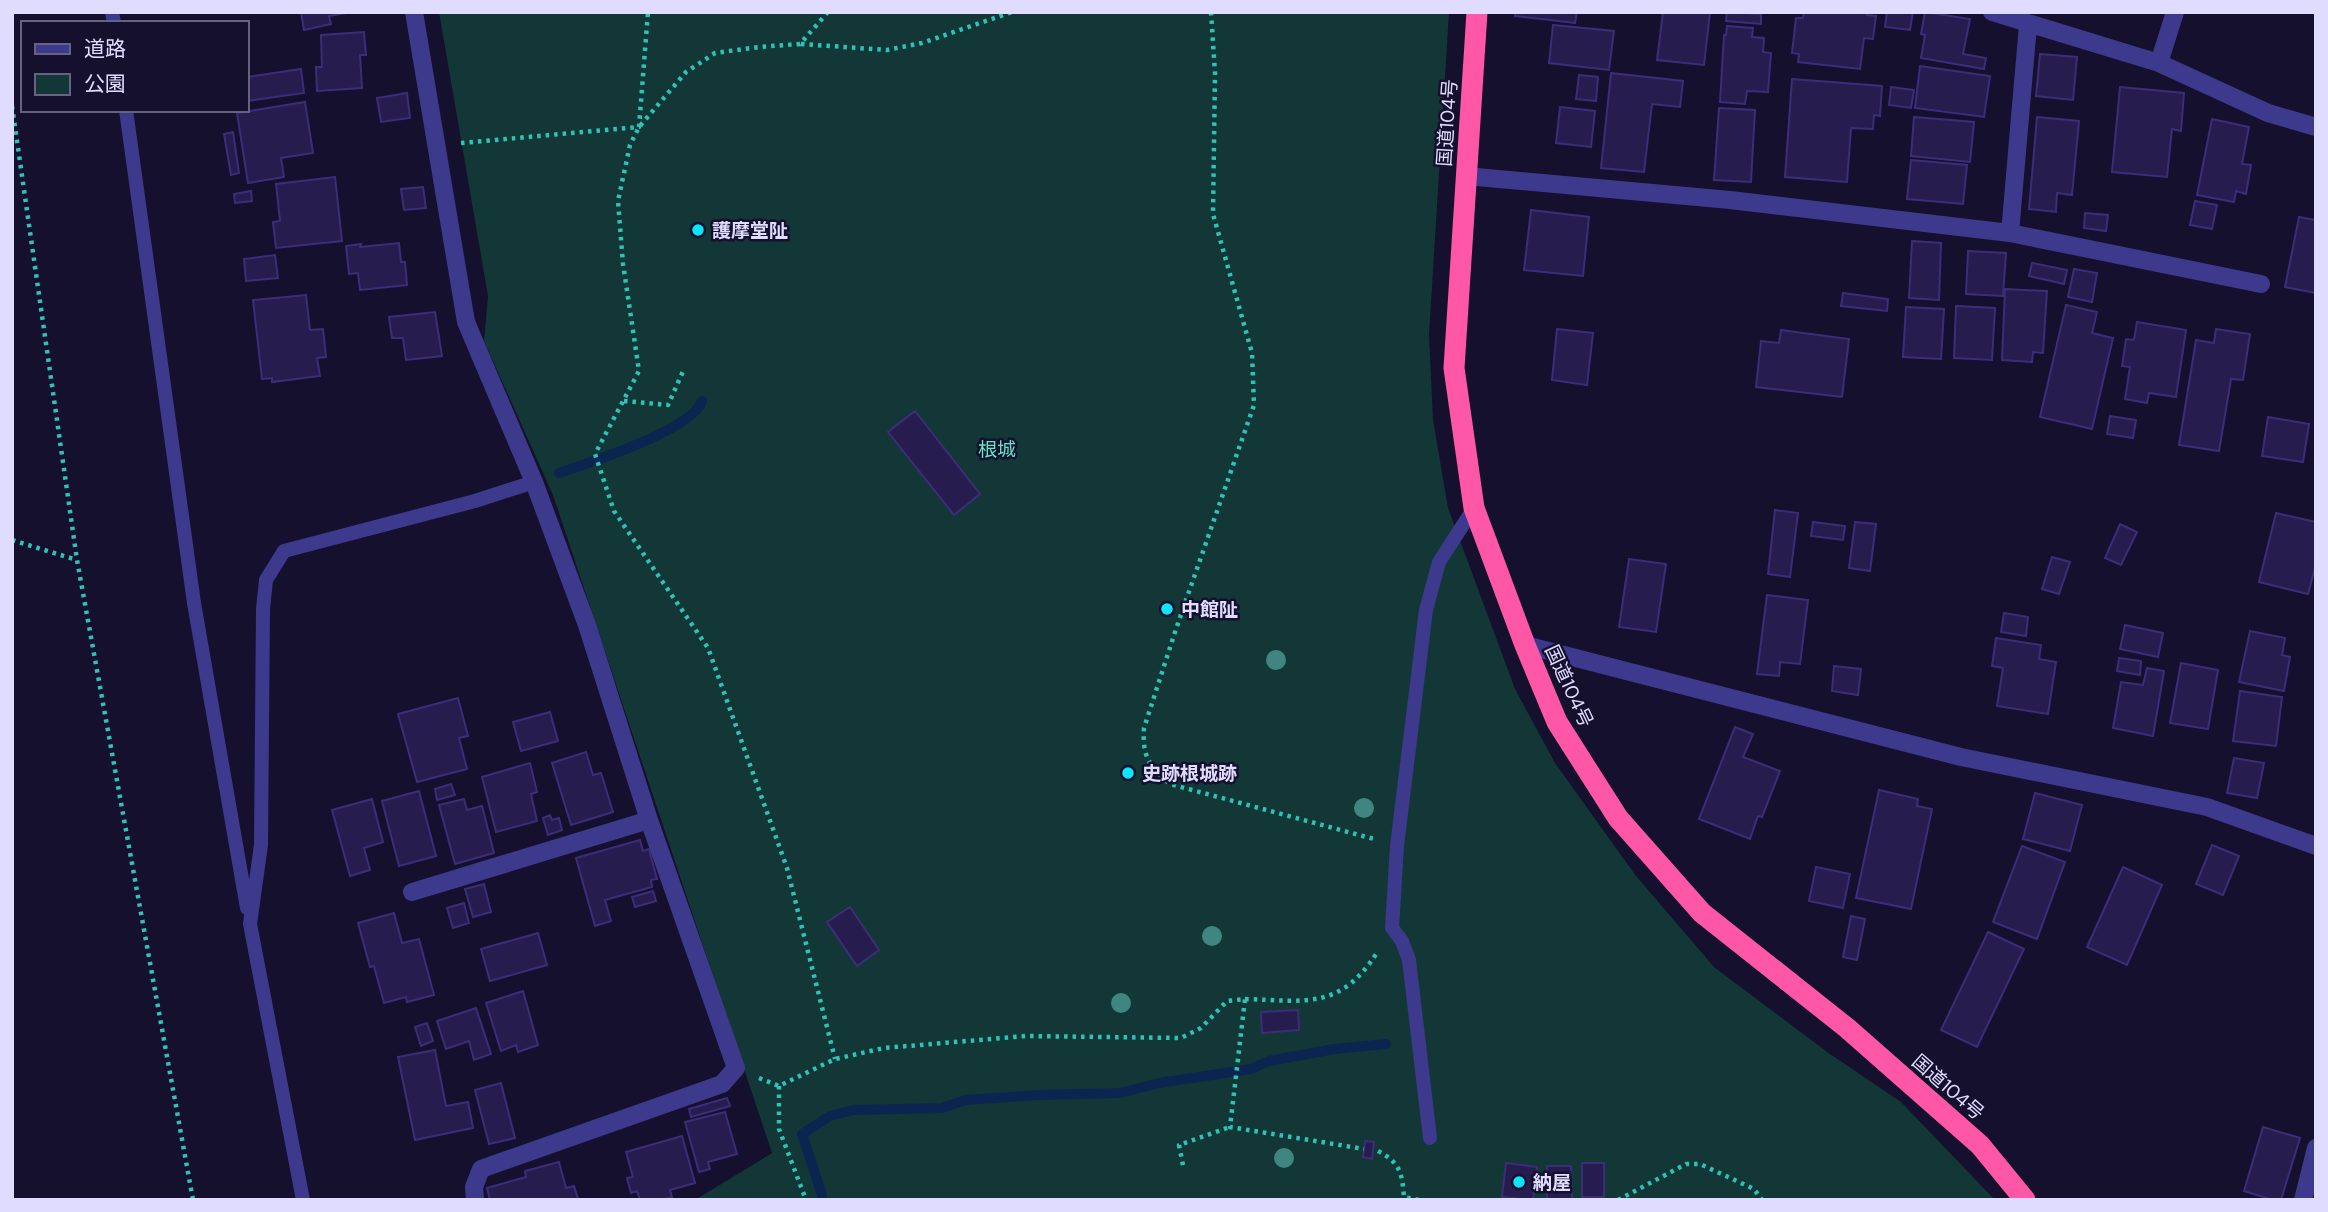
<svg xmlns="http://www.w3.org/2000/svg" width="2328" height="1212" viewBox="0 0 2328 1212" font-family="'DM Sans','Noto Sans JP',sans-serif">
<rect width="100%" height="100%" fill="#15102d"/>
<path fill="#133736" d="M 439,12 L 1449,12 L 1429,335 L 1433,420 L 1448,508 L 1515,689 L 1555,763 L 1636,876 L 1714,967 L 1830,1054 L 1901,1102 L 1995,1200 L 695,1200 L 772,1153 L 553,495 L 484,341 L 488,296 Z"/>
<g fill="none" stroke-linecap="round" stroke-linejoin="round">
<path stroke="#0b2551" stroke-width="10" d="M 559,473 C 589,463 692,430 702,401
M 822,1195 L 802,1134 L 830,1116 L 853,1110 L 942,1108 L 965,1100 L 1039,1095 L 1120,1093 L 1159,1083 L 1251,1069 L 1269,1061 L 1334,1049 L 1386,1044"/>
</g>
<path fill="#261c4e" stroke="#3c2d7b" stroke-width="2" d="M 301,12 L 347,12 L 347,13 L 329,16 L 331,24 L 304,30 Z
M 1515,12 L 1577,12 L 1575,23 L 1515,16 Z
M 1663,12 L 1710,12 L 1704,65 L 1657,60 Z
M 1727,12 L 1761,14 L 1761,24 L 1726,21 Z
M 1804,12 L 1868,12 L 1867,15 L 1876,16 L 1873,39 L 1864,38 L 1860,69 L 1798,62 L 1799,54 L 1792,53 L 1796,18 L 1803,18 Z
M 1887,12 L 1913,12 L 1910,30 L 1885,27 Z
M 1925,12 L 1970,19 L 1963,54 L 1986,58 L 1984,69 L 1921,58 L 1925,35 L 1921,34 Z
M 1553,25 L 1614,31 L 1609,70 L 1549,63 Z
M 1727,26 L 1753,28 L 1752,37 L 1764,38 L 1763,52 L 1771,53 L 1768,92 L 1747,91 L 1745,104 L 1720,102 L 1724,35 L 1726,35 Z
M 364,32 L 366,55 L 360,55 L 362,88 L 317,91 L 316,67 L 322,67 L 321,35 Z
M 2040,54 L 2077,57 L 2073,100 L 2036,96 Z
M 1920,66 L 1990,76 L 1984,117 L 1915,108 Z
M 301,69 L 304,93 L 247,101 L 247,77 Z
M 1611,73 L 1683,81 L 1680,107 L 1652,104 L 1644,172 L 1601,168 Z
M 1579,75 L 1598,77 L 1596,101 L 1576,99 Z
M 1792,79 L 1882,86 L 1880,116 L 1874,115 L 1873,129 L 1851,128 L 1847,182 L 1785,177 Z
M 1891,87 L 1914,90 L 1911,108 L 1889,105 Z
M 2120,87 L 2184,93 L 2181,131 L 2172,129 L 2167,177 L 2112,172 Z
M 407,93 L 410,118 L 381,122 L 377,98 Z
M 305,102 L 313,153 L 281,158 L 284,177 L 248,183 L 237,113 Z
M 1560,107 L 1595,111 L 1591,147 L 1556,143 Z
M 1719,108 L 1755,110 L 1751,182 L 1714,180 Z
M 1914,117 L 1974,122 L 1970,162 L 1911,156 Z
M 2037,117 L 2079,121 L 2072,195 L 2057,193 L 2056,212 L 2029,209 Z
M 2212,119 L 2249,127 L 2242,164 L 2251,165 L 2246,194 L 2236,191 L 2234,202 L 2197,195 Z
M 233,132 L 239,173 L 231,175 L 224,134 Z
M 1911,160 L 1967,165 L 1963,204 L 1907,199 Z
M 335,177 L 342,241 L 276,248 L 273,222 L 280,221 L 276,184 Z
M 423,187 L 426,208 L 404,210 L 401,189 Z
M 251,191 L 252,201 L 235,203 L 234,194 Z
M 2195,201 L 2217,205 L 2212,229 L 2190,225 Z
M 1531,210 L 1589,217 L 1583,276 L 1524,270 Z
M 2085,213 L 2108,215 L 2106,231 L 2084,228 Z
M 2316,216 L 2316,293 L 2285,287 L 2299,217 L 2315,220 Z
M 1912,241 L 1941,243 L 1939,300 L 1909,298 Z
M 399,243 L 401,262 L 405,262 L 407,285 L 360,290 L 358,273 L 349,274 L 346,246 L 361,244 L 360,247 Z
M 1968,251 L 2006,253 L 2003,296 L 1966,294 Z
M 275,255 L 278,278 L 246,281 L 244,259 Z
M 2032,263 L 2067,270 L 2064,284 L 2029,276 Z
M 2074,269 L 2097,273 L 2092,302 L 2068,297 Z
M 2005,289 L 2047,291 L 2043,353 L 2033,352 L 2032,362 L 2002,360 Z
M 1843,293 L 1888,299 L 1887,311 L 1841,306 Z
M 306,295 L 310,330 L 323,329 L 326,357 L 317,358 L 320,376 L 272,382 L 272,378 L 262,379 L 253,300 Z
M 2066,305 L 2097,312 L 2092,333 L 2113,338 L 2092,429 L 2040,417 Z
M 1956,306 L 1995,308 L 1992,360 L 1954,358 Z
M 1906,307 L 1944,309 L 1941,359 L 1903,357 Z
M 435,312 L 442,356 L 406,360 L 403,338 L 392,338 L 389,317 Z
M 2137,322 L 2186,330 L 2176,397 L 2149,393 L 2147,403 L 2125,399 L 2130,367 L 2122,366 L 2126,339 L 2134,340 Z
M 1557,329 L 1593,333 L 1587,385 L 1552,380 Z
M 2216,329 L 2250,334 L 2243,380 L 2231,379 L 2219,451 L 2179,445 L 2196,340 L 2214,343 Z
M 1781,330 L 1849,339 L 1842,397 L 1756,387 L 1761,341 L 1779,343 Z
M 915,411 L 980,494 L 954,515 L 888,432 Z
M 2110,416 L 2136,420 L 2133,438 L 2107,434 Z
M 2268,417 L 2309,424 L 2303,462 L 2262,456 Z
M 1775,510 L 1798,513 L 1790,577 L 1768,574 Z
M 2276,513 L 2316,522 L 2316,564 L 2308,594 L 2259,582 Z
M 1813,522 L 1845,526 L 1843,540 L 1811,536 Z
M 1855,522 L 1876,524 L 1870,571 L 1849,568 Z
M 2120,524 L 2137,532 L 2121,565 L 2105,558 Z
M 2052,557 L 2070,562 L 2059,594 L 2042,589 Z
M 1629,559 L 1666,564 L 1656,632 L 1619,627 Z
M 1767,595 L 1808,600 L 1800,664 L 1780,662 L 1779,676 L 1757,674 Z
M 2004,613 L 2028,617 L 2026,636 L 2001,632 Z
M 2125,625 L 2163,633 L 2158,657 L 2120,649 Z
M 2250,631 L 2285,638 L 2282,655 L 2290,657 L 2284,691 L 2239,682 Z
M 1996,638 L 2041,645 L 2039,659 L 2056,662 L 2048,714 L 1997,706 L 2003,668 L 1992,666 Z
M 2119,658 L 2141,661 L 2140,675 L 2117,671 Z
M 2181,663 L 2218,670 L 2208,729 L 2170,723 Z
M 1834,666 L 1861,669 L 1858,695 L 1832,691 Z
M 2147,668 L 2164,671 L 2153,736 L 2113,728 L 2121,682 L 2143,685 Z
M 2240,691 L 2282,697 L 2276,746 L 2233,741 Z
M 458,698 L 468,736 L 459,738 L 467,769 L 417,782 L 398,714 Z
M 550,712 L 558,741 L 521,751 L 513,722 Z
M 1735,727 L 1753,734 L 1743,757 L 1780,771 L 1762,817 L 1758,816 L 1750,839 L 1699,819 Z
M 586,752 L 593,775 L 601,773 L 613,812 L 571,825 L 552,763 Z
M 2234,758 L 2264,763 L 2257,798 L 2227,793 Z
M 530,763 L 537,792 L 531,794 L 537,821 L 496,832 L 482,777 Z
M 451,784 L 455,795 L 437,800 L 435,789 Z
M 1879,790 L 1918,799 L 1917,806 L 1932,809 L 1911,909 L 1856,898 Z
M 419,791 L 436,856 L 399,866 L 382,801 Z
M 2035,793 L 2082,805 L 2070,851 L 2023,839 Z
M 372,799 L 383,842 L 364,848 L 370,870 L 350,876 L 332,810 Z
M 464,799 L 467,810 L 482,806 L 494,853 L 455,864 L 439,805 Z
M 550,815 L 552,820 L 559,818 L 562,830 L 548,835 L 543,818 Z
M 640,840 L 643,851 L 649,849 L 657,879 L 651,880 L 652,887 L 605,900 L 611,921 L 595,926 L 576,858 Z
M 2212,845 L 2239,856 L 2223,895 L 2196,884 Z
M 2022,846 L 2065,862 L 2037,939 L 1993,922 Z
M 1816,867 L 1850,874 L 1843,908 L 1809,901 Z
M 2123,867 L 2162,885 L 2127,965 L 2087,947 Z
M 484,884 L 491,912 L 473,917 L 465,889 Z
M 653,891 L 656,901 L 635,907 L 632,897 Z
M 464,903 L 469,923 L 453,928 L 447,908 Z
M 850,907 L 879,950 L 857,966 L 827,922 Z
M 394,913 L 402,943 L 419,939 L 434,995 L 407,1002 L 406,997 L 384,1003 L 374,966 L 370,967 L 358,923 Z
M 1851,916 L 1865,919 L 1857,960 L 1843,957 Z
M 1988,932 L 2024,949 L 1977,1047 L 1941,1030 Z
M 538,933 L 547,965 L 490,981 L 481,949 Z
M 523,991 L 538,1045 L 518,1052 L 516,1045 L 501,1051 L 486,1003 Z
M 476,1008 L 491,1054 L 474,1060 L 469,1041 L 446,1049 L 437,1021 Z
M 1298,1010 L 1299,1030 L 1262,1033 L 1261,1012 Z
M 427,1023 L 433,1041 L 421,1046 L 415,1027 Z
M 435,1050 L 446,1106 L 468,1102 L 473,1128 L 415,1140 L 398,1057 Z
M 501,1083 L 515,1138 L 489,1144 L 475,1090 Z
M 727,1098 L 730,1106 L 691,1117 L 689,1109 Z
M 725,1112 L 737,1154 L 708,1162 L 710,1169 L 699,1172 L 685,1122 Z
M 2263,1127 L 2300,1138 L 2281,1200 L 2273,1200 L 2244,1191 Z
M 682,1136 L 695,1183 L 670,1190 L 672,1197 L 661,1200 L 640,1200 L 637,1191 L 631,1193 L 627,1178 L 633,1177 L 626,1152 Z
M 1365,1141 L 1374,1142 L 1372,1159 L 1363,1157 Z
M 559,1162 L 566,1188 L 574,1186 L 578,1199 L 490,1200 L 487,1188 L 526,1177 L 525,1171 Z
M 1506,1163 L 1537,1167 L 1533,1200 L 1502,1197 Z
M 1582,1163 L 1604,1163 L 1604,1197 L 1582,1197 Z
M 1547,1166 L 1571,1166 L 1572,1200 L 1547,1200 Z"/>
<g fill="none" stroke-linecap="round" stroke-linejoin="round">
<path stroke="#2cc3b9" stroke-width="4.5" stroke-dasharray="3.5 5" stroke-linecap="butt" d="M 828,12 L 800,44 L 759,47 L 715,53 L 686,72 L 639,127 L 630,145 L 618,201 L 623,264 L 639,371 L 595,454 L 614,511 L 708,648 L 787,868 L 835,1059
M 1211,12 L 1215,73 L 1213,214 L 1252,353 L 1254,405 L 1176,629 L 1144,728 C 1142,756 1149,766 1170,784 L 1374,839
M 801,44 L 887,50 L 922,43 L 1012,12
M 12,106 L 77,560 L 193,1200
M 461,143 L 639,127 L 648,12
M 624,401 L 668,405 L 684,369
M 12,540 L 77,560
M 1245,999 C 1307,1001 1341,1010 1378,951
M 759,1078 L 779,1086 L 835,1059 L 884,1048 L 1026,1036 L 1181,1038 L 1201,1028 L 1227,1001 L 1245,999 L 1230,1127 L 1364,1149
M 779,1086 L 779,1129 L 806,1200
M 1378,1151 C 1401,1163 1402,1174 1404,1197 L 1419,1200
M 1183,1165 L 1179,1145 L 1230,1127
M 1618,1200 L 1686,1164 L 1700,1164 L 1754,1189 L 1762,1200"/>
<path stroke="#3d3a8d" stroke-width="14" d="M 112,12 L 114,23
M 126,110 L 194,603 L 247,908
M 1430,1138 L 1409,960 L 1402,941 L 1392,928 L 1397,846 L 1426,610 L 1439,562 L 1474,508
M 303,1200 L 250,924 L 261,845 L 263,609 L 266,580 L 284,551 L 475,501 L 534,482"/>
<path stroke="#3d3a8d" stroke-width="18" d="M 414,12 L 466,322 L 534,482 L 587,625 L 649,820 L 736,1068 L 722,1084 L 481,1169 L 474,1187 L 475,1200
M 1992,12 L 2159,63 L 2268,113 L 2316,127
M 2159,63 L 2175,12
M 1466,176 L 1730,200 L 2010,233 L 2261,284
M 2010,233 L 2028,25
M 1525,645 L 1961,757 L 2207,807 L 2316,846
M 412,892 L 649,820
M 2303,1200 L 2316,1148"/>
<path stroke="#ff57a8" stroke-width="21" d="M 1477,12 L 1454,368 L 1474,508 L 1525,645 L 1557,722 L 1618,818 L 1702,913 L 1847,1028 L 1980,1145 L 2025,1200"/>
</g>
<g fill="#3f8580">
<circle cx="1276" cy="660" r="10"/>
<circle cx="1364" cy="808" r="10"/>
<circle cx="1212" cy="936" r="10"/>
<circle cx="1121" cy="1003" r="10"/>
<circle cx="1284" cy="1158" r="10"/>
</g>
<g fill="#08e7ff" stroke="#15102d" stroke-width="2.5">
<circle cx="698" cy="230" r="7"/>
<circle cx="1167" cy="609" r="7"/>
<circle cx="1128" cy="773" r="7"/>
<circle cx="1519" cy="1182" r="7"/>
</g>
<g text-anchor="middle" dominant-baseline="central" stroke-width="5" stroke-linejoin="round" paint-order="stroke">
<g font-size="19" fill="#e0dcff" stroke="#15102d">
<text transform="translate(1447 123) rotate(-86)">国道104号</text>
<text transform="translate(1569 686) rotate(65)">国道104号</text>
<text transform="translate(1948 1087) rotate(41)">国道104号</text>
</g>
<g font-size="19" font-weight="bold" fill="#e0dcff" stroke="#15102d" text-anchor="start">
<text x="712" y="230">護摩堂阯</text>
<text x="1181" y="609">中館阯</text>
<text x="1142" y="773">史跡根城跡</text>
<text x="1533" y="1182">納屋</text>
</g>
<g font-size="19" fill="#62e5c4" stroke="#15102d">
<text x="997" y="449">根城</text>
</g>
</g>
<rect width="2328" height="1212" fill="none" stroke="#e0dcff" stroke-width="28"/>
<rect x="21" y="21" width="228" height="91" fill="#15102d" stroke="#666281" stroke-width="2"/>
<rect x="35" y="44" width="35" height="10" fill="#3d3a8d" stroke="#666281" stroke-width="2"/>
<text x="84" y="56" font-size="21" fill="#e0dcff">道路</text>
<rect x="35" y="74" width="35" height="21" fill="#133736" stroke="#666281" stroke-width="2"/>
<text x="84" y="91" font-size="21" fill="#e0dcff">公園</text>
</svg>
